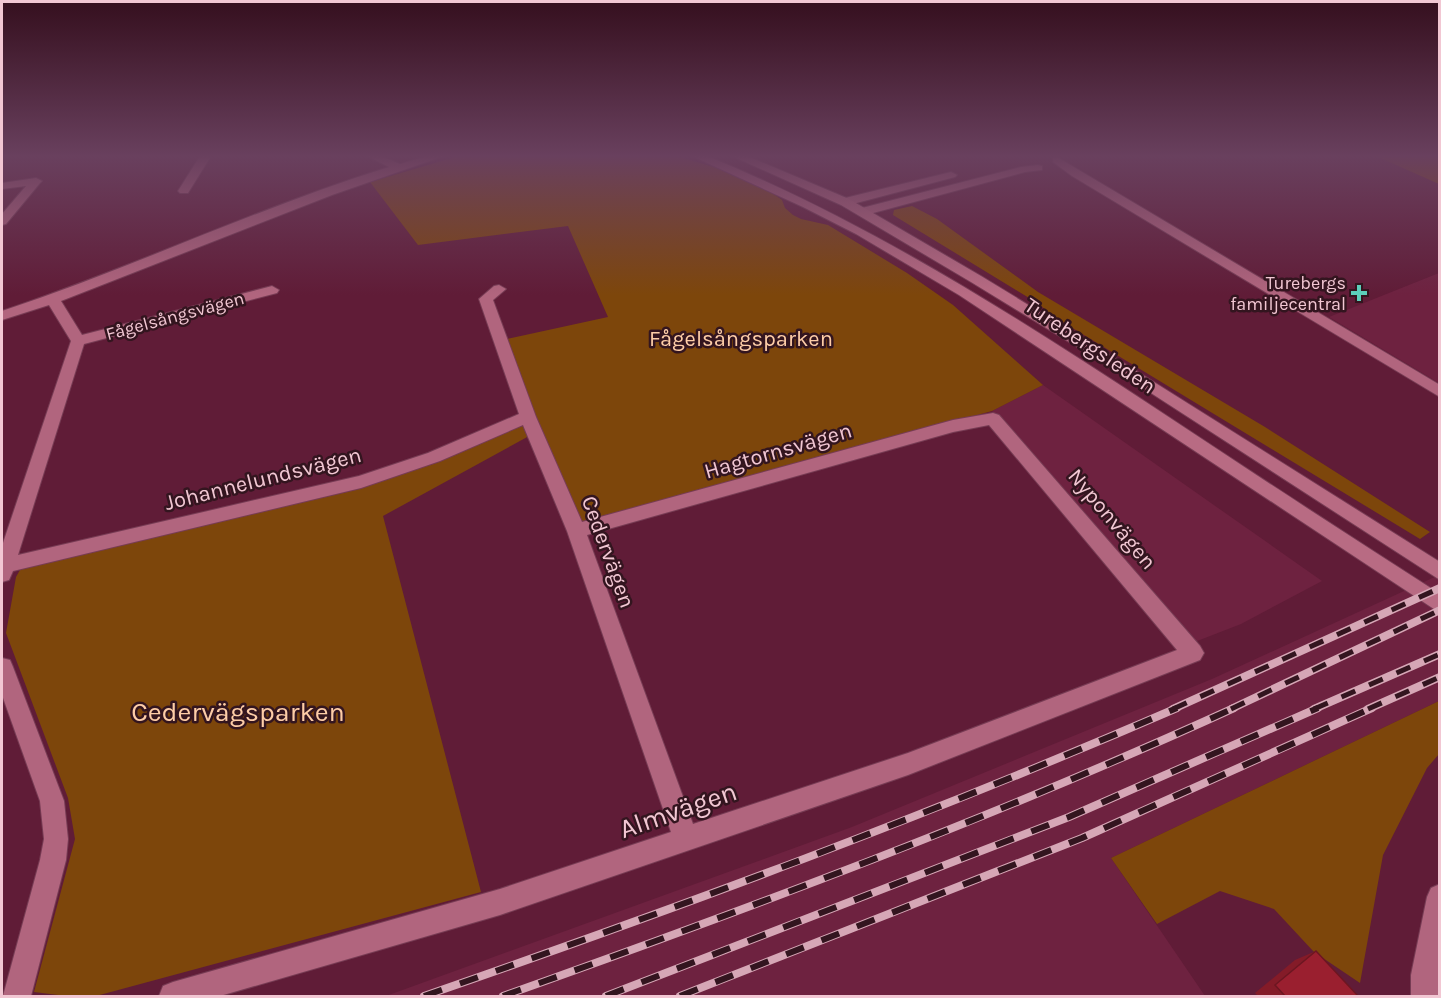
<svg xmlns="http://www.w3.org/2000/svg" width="1441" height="998" viewBox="0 0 1441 998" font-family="Karla,sans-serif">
<rect width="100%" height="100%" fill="#601c37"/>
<path fill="#6e2240" d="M 1439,273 L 1439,383 L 1329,317 Z
M 1043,385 L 1322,581 L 1241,624 L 1192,643 L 992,411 Z
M 1439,575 L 1439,701 L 1111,858 L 1205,996 L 386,996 L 852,827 L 1212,679 Z"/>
<path fill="#7d460b" d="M 459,156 L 676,156 L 717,168 L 772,193 L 782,200 L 785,208 L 793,215 L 801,219 L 828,225 L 907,273 L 953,305 L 1043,385 L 992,411 L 583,522 L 571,514 L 507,339 L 608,317 L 568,226 L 418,245 L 370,182 Z
M 1376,156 L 1439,156 L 1439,184 Z
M 912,206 L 937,219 L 1038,292 L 1265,427 L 1430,532 L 1420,539 L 1051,315 L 1039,304 L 893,215 L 894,210 Z
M 524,423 L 529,436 L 383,516 L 481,892 L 96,996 L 66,996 L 34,992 L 75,839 L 68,798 L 6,633 L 16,577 L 20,570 L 28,566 L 359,489 L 433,463 Z
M 1439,701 L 1439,754 L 1427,768 L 1383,855 L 1360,983 L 1314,952 L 1274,909 L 1220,891 L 1157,924 L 1111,858 Z"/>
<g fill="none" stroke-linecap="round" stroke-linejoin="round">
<defs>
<path id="minor" d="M 200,156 L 211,156 L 188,193 L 180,193 L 178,191 Z
M 367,156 L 381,156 L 400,164 L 427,156 L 444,156 L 332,195 L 61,301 L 82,335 L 272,286 L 279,290 L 277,293 L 84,344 L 18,555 L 359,476 L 428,453 L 519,414 L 479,299 L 494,286 L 499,285 L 506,289 L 493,300 L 536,417 L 582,522 L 953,420 L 993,413 L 999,415 L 1200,646 L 1204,653 L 1200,660 L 908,775 L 500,915 L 220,996 L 159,996 L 163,986 L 173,982 L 500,889 L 671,832 L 567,531 L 523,425 L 440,461 L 361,488 L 13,571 L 9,580 L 2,582 L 2,546 L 71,341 L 49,305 L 2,320 L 2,311 C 132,268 257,208 389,167 ZM 989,425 L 1177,650 L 908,753 L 693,824 L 587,535 L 953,432 Z
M 1057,157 L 1440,385 L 1440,397 L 1072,176 L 1053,162 L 1053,158 Z
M 1038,165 L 1042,166 L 1042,170 L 1025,172 L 862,216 L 856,212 L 858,209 L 1021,167 Z
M 951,172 L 957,175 L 955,177 L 845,206 L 839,202 L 841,199 Z
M 36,178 L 42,181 L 40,183 L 6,224 L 2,225 L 2,214 L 26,186 L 2,189 L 2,183 Z
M 2,658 L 10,660 L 13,667 L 64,801 L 68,839 L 66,860 L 31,996 L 3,996 L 40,860 L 44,839 L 40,801 L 2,695 Z
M 1440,884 L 1439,996 L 1411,996 L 1411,975 L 1427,897 L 1431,888 Z"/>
<path id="major" d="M 692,156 L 707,156 C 866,221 1009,312 1152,406 C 1247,469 1343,532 1440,594 L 1440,613 L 959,295 L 856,234 L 803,207 Z
M 732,156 L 747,156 L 849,199 L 981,276 L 1130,367 L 1440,562 L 1440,580 L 1120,373 L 971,282 L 841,205 Z"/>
</defs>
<use href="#minor" stroke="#773c54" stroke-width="2"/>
<use href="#major" stroke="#773c54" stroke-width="2"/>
<use href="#minor" fill="#b1657e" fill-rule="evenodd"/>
<use href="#major" fill="#b86b83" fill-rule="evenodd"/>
<defs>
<path id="rail-far1" d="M 1173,709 L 1440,588
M 1231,709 L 1440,610
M 1314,709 L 1440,654
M 1368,709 L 1440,677"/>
<path id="rail" d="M 424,996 C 678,908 930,815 1177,708
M 503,996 C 750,908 996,817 1234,708
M 606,996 L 1069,817 L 1318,708
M 680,996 L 1082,838 L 1372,708"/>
</defs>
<use href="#rail-far1" stroke="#d6a7b6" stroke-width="8"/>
<use href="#rail" stroke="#d6a7b6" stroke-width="8"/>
<use href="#rail-far1" stroke="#33151f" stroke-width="5" stroke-dasharray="15" stroke-linecap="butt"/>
<use href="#rail" stroke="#33151f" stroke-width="6" stroke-dasharray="19" stroke-linecap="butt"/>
</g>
<path fill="#841b28" d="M 1316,951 L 1358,996 L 1258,996 L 1255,993 L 1295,960 Z"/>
<path fill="#9a1f2f" stroke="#6c1621" stroke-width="1.5" d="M 1316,951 L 1358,996 L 1285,996 L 1275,985 Z"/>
<linearGradient id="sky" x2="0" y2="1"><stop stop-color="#350f1e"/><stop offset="0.53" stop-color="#69405e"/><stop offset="1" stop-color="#69405e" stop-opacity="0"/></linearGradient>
<rect width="1441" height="295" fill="url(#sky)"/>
<path fill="#5cceba" stroke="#33151f" stroke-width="2" d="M1356 284h6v6h6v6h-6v6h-6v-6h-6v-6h6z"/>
<g text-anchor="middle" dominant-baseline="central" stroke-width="5" stroke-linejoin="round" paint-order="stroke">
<g font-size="18" fill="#f2c7d3" stroke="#33151f" text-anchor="end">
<text x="1346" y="283">Turebergs<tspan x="1346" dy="21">familjecentral</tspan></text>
</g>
<g font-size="18" fill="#f2c7d3" stroke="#33151f">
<text transform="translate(175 316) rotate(-15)">Fågelsångsvägen</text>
</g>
<g font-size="22" fill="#fecda7" stroke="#33151f">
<text x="741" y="339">Fågelsångsparken</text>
</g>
<g font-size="22" fill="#f2c7d3" stroke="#33151f">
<text transform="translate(1090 346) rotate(34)">Turebergsleden</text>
<text transform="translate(778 451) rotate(-16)">Hagtornsvägen</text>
<text transform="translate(263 479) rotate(-14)">Johannelundsvägen</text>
<text transform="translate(1112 519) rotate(50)">Nyponvägen</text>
<text transform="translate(608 552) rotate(70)">Cedervägen</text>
</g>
<g font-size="27" fill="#fecda7" stroke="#33151f">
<text x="238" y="712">Cedervägsparken</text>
</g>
<g font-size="27" fill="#f2c7d3" stroke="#33151f">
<text transform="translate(678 810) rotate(-19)">Almvägen</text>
</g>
</g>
<rect width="1441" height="998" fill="none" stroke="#f2c7d3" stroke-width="6"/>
</svg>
